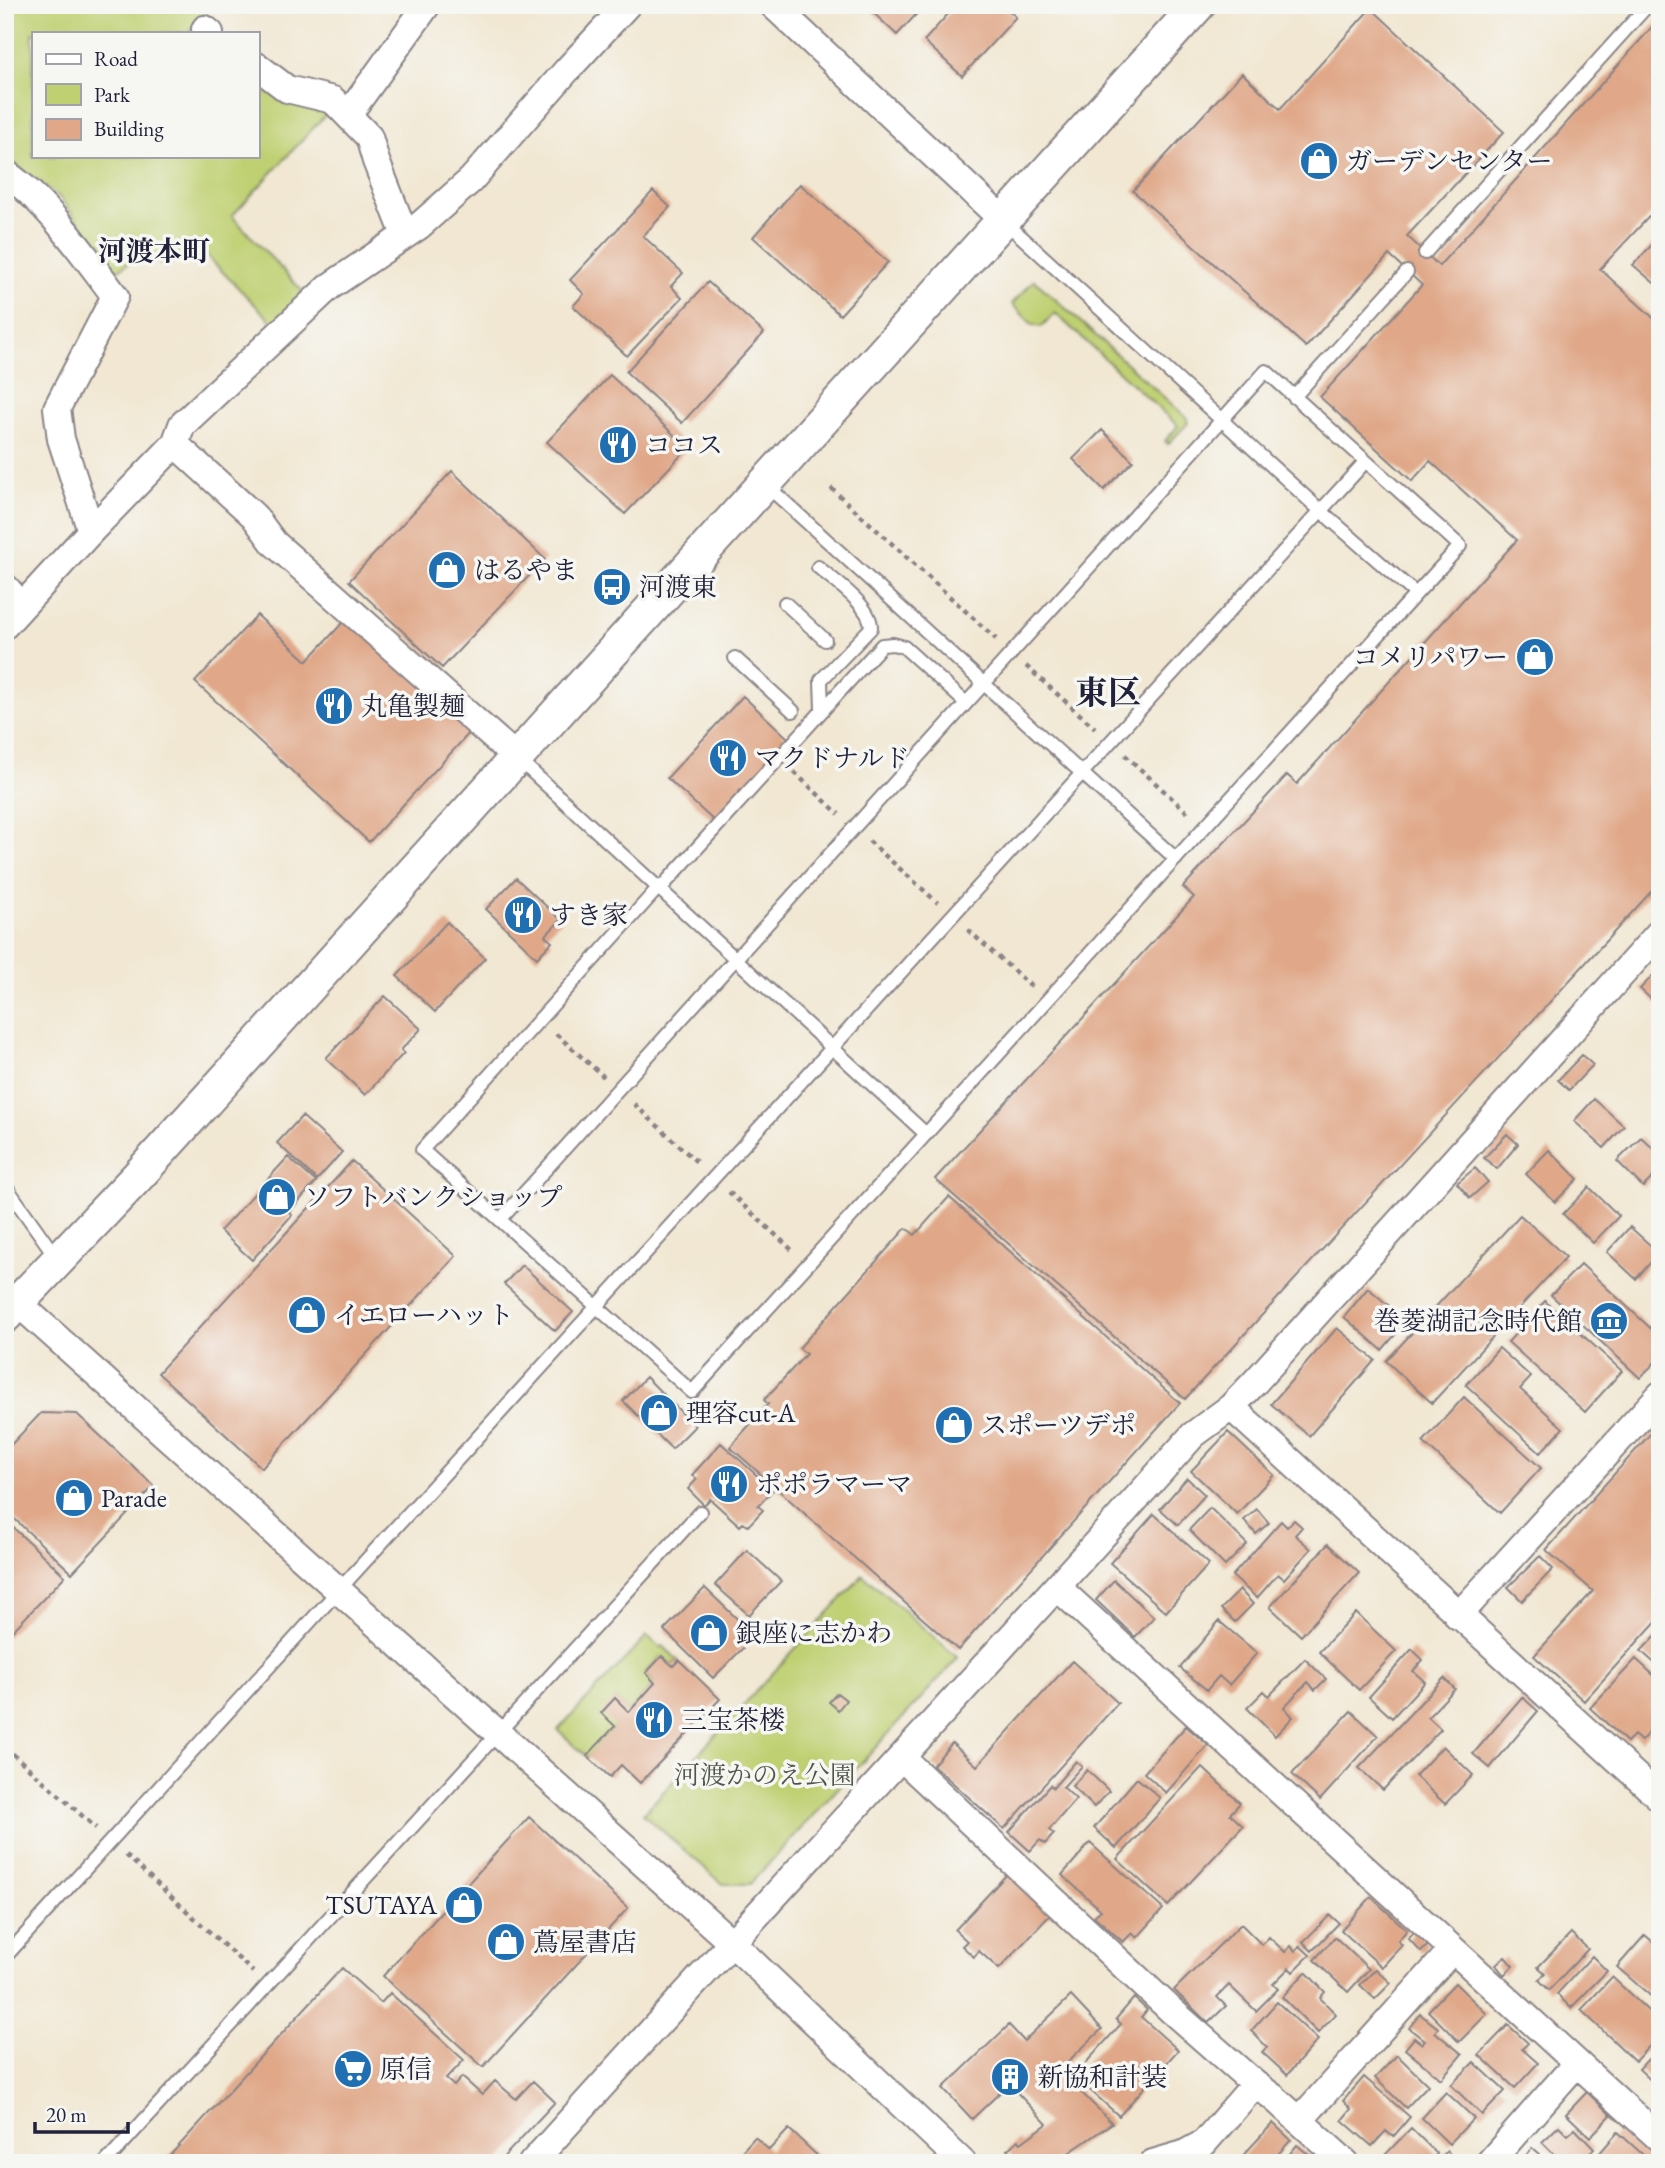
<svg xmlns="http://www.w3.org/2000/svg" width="1665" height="2168" viewBox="0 0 1665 2168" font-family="'EB Garamond','Noto Serif JP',serif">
<rect width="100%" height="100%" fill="#f6f6f2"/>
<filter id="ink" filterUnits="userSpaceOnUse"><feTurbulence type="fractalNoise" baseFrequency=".0143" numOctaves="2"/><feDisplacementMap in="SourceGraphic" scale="14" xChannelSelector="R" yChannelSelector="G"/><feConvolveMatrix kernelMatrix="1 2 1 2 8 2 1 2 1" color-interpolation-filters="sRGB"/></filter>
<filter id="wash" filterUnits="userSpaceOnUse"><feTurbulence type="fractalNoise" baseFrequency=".00686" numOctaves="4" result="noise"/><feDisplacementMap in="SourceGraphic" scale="28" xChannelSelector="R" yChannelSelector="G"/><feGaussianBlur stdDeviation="1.57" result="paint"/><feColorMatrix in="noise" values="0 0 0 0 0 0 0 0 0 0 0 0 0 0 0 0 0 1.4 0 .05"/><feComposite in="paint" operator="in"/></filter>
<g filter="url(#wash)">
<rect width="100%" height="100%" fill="#f1e7d2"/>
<path fill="#bfd072" stroke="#707956" stroke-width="2" d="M 5,5 L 212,5 L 190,30 L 193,33 L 33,33 L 33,156 L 257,156 L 257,80 L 330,110 L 232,216 L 306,295 L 273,323 L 196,245 L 164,268 L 149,249 L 117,271 L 59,197 L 5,157 Z
M 1034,280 L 1186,417 L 1188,423 L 1168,444 L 1165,441 L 1178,426 L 1055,313 L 1041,327 L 1033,325 L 1012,304 Z
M 863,1575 L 958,1658 L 750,1884 L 723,1884 L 643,1814 Z
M 647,1636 L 661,1648 L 663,1646 L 678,1660 L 672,1665 L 661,1656 L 645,1673 L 655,1683 L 629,1712 L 615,1699 L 616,1726 L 587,1757 L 558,1730 Z"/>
<g id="blocks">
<path fill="#e0a889" d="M 865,5 L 925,5 L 897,35 Z
M 956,5 L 1003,5 L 1016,17 L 962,76 L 924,41 Z
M 1371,8 L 1504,132 L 1407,236 L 1439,266 L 1660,18 L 1660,205 L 1600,269 L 1660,324 L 1660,882 L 1185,1399 L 935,1179 L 1194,897 L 1183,887 L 1287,775 L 1297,784 L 1517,540 L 1430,461 L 1412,481 L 1320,397 L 1422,285 L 1389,255 L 1306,347 L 1133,191 L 1242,73 L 1280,109 Z
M 800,184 L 888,262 L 840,315 L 753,237 Z
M 653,191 L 670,207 L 643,236 L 683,273 L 671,286 L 682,298 L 627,356 L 573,306 L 584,294 L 570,280 Z
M 1660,236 L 1660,288 L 1633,265 Z
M 708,282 L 764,333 L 682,423 L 626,372 Z
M 610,375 L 688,448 L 625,514 L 547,442 Z
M 1102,430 L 1133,461 L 1104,490 L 1073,459 Z
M 452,471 L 545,559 L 442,668 L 349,581 Z
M 257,615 L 307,661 L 348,617 L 472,730 L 369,842 L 195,682 Z
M 743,696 L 789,739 L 714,821 L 667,778 Z
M 516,878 L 561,920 L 545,936 L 552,942 L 537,958 L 486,909 Z
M 447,922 L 485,958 L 435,1012 L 397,976 Z
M 1660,968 L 1660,1007 L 1640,989 Z
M 385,996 L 421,1029 L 401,1050 L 404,1053 L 365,1095 L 326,1058 Z
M 1582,1055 L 1593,1065 L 1569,1090 L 1558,1080 Z
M 1594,1099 L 1624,1126 L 1604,1148 L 1574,1121 Z
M 302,1116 L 342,1152 L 317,1180 L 277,1143 Z
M 1507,1134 L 1518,1144 L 1497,1169 L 1484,1158 Z
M 1641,1137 L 1660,1155 L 1660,1170 L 1643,1187 L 1617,1161 Z
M 1549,1150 L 1578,1179 L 1555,1202 L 1526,1174 Z
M 288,1157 L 316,1182 L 289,1212 L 292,1215 L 252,1260 L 220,1231 Z
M 352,1161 L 456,1256 L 262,1468 L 158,1373 Z
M 1475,1168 L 1488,1182 L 1470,1198 L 1457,1183 Z
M 1589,1187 L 1619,1216 L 1593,1243 L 1563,1214 Z
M 949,1197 L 1180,1403 L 958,1650 L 730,1447 L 768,1404 L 764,1400 L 806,1354 L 799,1348 L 906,1228 L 915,1235 Z
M 1520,1215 L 1566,1257 L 1432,1403 L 1386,1361 Z
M 1630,1227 L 1659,1253 L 1636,1279 L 1607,1252 Z
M 1581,1264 L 1660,1337 L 1660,1357 L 1640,1378 L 1551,1295 Z
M 522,1265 L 573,1312 L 555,1331 L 504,1284 Z
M 1368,1288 L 1407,1321 L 1382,1350 L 1344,1317 Z
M 1545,1301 L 1622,1371 L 1585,1412 L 1508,1342 Z
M 1337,1328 L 1375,1360 L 1309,1436 L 1271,1404 Z
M 1499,1348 L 1531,1377 L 1520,1389 L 1563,1428 L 1540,1453 L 1466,1385 Z
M 646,1377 L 695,1426 L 672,1449 L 623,1401 Z
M 1464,1397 L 1541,1468 L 1500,1513 L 1423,1442 Z
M 41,1413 L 77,1414 L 154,1486 L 72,1573 L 5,1510 L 5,1451 Z
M 1660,1423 L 1660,1617 L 1584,1701 L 1534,1656 L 1593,1591 L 1546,1550 Z
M 1228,1432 L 1274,1475 L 1237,1514 L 1191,1471 Z
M 721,1443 L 773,1490 L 758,1506 L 763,1510 L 748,1526 L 743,1523 L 740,1526 L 710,1499 L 704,1505 L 688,1489 L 697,1479 L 692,1475 Z
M 1187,1478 L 1205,1495 L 1178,1525 L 1160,1509 Z
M 1210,1508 L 1247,1544 L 1225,1566 L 1189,1530 Z
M 1257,1509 L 1269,1523 L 1256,1534 L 1244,1520 Z
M 1154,1514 L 1209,1564 L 1166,1612 L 1110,1563 Z
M 5,1520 L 65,1576 L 5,1639 Z
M 1294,1520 L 1302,1527 L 1295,1535 L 1311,1549 L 1284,1579 L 1278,1574 L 1257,1598 L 1232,1576 L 1281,1521 L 1287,1527 Z
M 1328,1544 L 1359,1573 L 1301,1636 L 1270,1607 Z
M 747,1550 L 781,1581 L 749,1615 L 715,1585 Z
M 1540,1556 L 1553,1569 L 1522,1601 L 1508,1587 Z
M 1114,1580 L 1154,1617 L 1135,1637 L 1096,1600 Z
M 705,1588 L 755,1636 L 713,1678 L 664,1630 Z
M 1240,1590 L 1253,1604 L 1235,1622 L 1221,1609 Z
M 1356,1613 L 1396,1651 L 1359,1690 L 1319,1652 Z
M 1219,1621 L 1257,1653 L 1229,1685 L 1219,1676 L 1207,1690 L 1180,1668 Z
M 1660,1631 L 1660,1668 L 1641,1651 Z
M 1412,1649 L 1423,1660 L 1413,1671 L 1425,1682 L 1392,1718 L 1369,1697 Z
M 662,1656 L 673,1666 L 679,1660 L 720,1699 L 640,1783 L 621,1765 L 610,1777 L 587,1756 L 615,1726 L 601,1713 L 615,1698 L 629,1712 L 655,1683 L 646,1673 Z
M 1305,1659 L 1326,1679 L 1315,1690 L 1308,1682 L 1284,1707 L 1293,1717 L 1275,1736 L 1247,1708 L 1264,1691 L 1269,1696 Z
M 1636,1659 L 1660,1681 L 1660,1720 L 1641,1741 L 1634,1735 L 1627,1742 L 1590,1708 Z
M 1072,1661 L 1118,1703 L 1004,1829 L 933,1765 L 952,1743 L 977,1766 Z
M 1444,1678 L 1455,1689 L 1428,1717 L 1441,1729 L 1383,1790 L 1359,1768 Z
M 837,1693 L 846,1700 L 838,1710 L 829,1702 Z
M 1522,1697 L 1538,1711 L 1490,1768 L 1473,1754 Z
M 1351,1711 L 1378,1736 L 1320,1800 L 1292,1774 Z
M 1186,1726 L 1208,1745 L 1166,1793 L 1144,1773 Z
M 1443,1746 L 1473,1775 L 1445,1804 L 1415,1776 Z
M 1076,1761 L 1082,1766 L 1063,1787 L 1076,1799 L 1049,1830 L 1054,1834 L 1045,1844 L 1040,1840 L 1030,1851 L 1009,1832 L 1050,1785 L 1053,1788 Z
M 1202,1767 L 1240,1803 L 1230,1814 L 1243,1826 L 1168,1906 L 1117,1859 Z
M 1087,1770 L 1109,1791 L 1094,1807 L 1072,1786 Z
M 1137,1778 L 1160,1798 L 1116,1848 L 1094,1828 Z
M 529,1817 L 628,1908 L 483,2067 L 383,1976 Z
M 1090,1843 L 1163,1909 L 1137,1938 L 1132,1933 L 1123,1942 L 1094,1916 L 1101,1910 L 1062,1875 Z
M 1008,1873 L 1051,1914 L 999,1969 L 979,1951 L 974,1957 L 962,1946 L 967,1941 L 955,1930 Z
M 1371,1897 L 1407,1930 L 1398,1941 L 1402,1945 L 1382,1967 L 1341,1930 Z
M 1330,1915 L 1339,1923 L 1312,1951 L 1303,1942 Z
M 1241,1924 L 1262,1945 L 1269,1937 L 1285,1952 L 1291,1946 L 1295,1951 L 1300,1946 L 1310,1955 L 1293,1972 L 1289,1968 L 1273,1984 L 1278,1989 L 1256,2011 L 1229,1985 L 1217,1997 L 1226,2006 L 1208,2023 L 1174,1990 Z
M 1416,1931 L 1428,1945 L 1421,1952 L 1408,1938 Z
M 1571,1933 L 1588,1949 L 1549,1990 L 1539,1980 L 1545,1973 L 1538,1967 Z
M 1645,1935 L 1660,1948 L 1660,2004 L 1617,1967 Z
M 1335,1937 L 1369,1969 L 1348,1992 L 1314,1960 Z
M 1592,1956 L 1607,1971 L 1571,2008 L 1557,1994 Z
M 1505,1957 L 1513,1966 L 1504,1975 L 1496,1965 Z
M 342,1968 L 381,2003 L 390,1993 L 464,2060 L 446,2079 L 454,2086 L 462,2077 L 482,2095 L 495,2081 L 516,2099 L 533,2081 L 555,2102 L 498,2163 L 163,2163 Z
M 1376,1969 L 1391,1983 L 1375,1999 L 1360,1985 Z
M 1306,1972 L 1325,1992 L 1320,1998 L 1336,2014 L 1318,2033 L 1282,1997 Z
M 1612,1977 L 1660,2022 L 1660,2035 L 1635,2061 L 1581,2010 Z
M 1455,1983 L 1487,2014 L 1459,2042 L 1428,2011 Z
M 1071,1996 L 1102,2029 L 1059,2070 L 1112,2123 L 1054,2163 L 1008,2163 L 1005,2159 L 1012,2155 L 1007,2150 L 1018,2140 L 1021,2143 L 1047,2124 L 1009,2084 L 972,2119 L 943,2088 L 1009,2025 L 1024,2041 Z
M 1134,1998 L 1147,2010 L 1141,2017 L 1178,2050 L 1119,2116 L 1074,2076 L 1121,2024 L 1116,2019 Z
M 1277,2002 L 1318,2040 L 1287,2075 L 1262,2052 L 1267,2047 L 1251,2031 Z
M 1420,2014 L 1438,2028 L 1435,2032 L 1462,2054 L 1441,2079 L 1405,2049 L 1414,2038 L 1422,2044 L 1425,2041 L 1409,2028 Z
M 1508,2025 L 1528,2043 L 1522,2049 L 1538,2063 L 1515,2088 L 1479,2055 Z
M 1660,2046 L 1660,2083 L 1657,2086 L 1639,2069 Z
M 1397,2055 L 1428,2085 L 1406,2108 L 1375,2078 Z
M 1474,2062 L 1505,2091 L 1482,2115 L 1451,2085 Z
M 1364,2077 L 1410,2117 L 1393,2137 L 1386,2131 L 1372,2146 L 1342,2120 L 1351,2109 L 1343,2101 Z
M 1446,2092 L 1474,2118 L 1449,2144 L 1422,2118 Z
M 1587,2092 L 1611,2115 L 1590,2137 L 1566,2114 Z
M 1273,2123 L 1291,2140 L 1270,2163 L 1236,2163 Z
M 1559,2126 L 1568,2135 L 1575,2129 L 1594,2149 L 1580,2163 L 1563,2163 L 1542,2142 Z
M 1411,2128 L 1437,2154 L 1429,2163 L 1392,2163 L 1385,2155 Z
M 789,2129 L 825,2163 L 731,2163 L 755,2137 L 769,2150 Z
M 1618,2132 L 1652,2163 L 1591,2163 Z
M 1297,2145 L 1309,2155 L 1303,2163 L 1282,2163 Z
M 1532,2148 L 1549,2163 L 1520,2163 Z
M 1447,2151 L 1459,2163 L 1436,2163 Z"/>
</g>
</g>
<g filter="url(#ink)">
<use href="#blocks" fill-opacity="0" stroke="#8a8486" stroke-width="2"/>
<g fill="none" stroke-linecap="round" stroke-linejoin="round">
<defs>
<path id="service" d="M 1425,253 L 1648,5
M 1294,397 L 1407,272
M 765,484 L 1176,859
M 818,567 C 834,581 872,606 871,628 L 821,680 L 822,709
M 785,603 L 825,640
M 735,658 L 793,711
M 517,758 L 926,1134
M 658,888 L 422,1150 L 692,1392 L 1416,594 L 1321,511 L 1003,220
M 660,889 L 882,645 L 893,644 L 904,647 L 966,703
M 5,1185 L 56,1257
M 500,1220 L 1266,371 L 1460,546 L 1416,594
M 5,1957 L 1365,462
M 105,2163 L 700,1512"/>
<path id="minor" d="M 773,5 L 1003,220
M 205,29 L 210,33
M 257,66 L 287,89 L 333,100 L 369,137 L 376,161 L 405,235
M 348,115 L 427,5
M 5,173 C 46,200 85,256 115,296 L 57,408 L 61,439 L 91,531
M 175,444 L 254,516 L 274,543 L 517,758
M 5,587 L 22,606
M 5,625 L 91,531 L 175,444 L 182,425 L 329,287 L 419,226 L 471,180 L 567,70 L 627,5
M 18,1303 L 731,1942 L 963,2163
M 1231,1407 L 1660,1798
M 1057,1587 L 1660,2139
M 1458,1616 L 1660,1395
M 902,1758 L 1172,2011 L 1255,2084 L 1273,2097 L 1346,2163
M 1299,2121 L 1452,1950
M 532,2163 C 751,1919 975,1680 1193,1435 L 1231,1407 L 1255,1382 L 1660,932
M 1153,2163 L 1184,2154 L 1204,2143 L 1255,2084
M 1489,2163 L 1576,2064"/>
<path id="tertiary" d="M 5,1316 L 138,1176 L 1198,5"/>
</defs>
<use href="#service" stroke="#8a8486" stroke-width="16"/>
<use href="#minor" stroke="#8a8486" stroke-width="30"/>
<use href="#tertiary" stroke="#8a8486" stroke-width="37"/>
<path stroke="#8a8486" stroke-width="4.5" stroke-dasharray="5 5" stroke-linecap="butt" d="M 831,488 L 996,639
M 1026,666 L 1095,728
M 1125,755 L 1188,813
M 794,772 L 839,814
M 869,841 L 938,903
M 968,930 L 1032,987
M 556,1034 L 604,1077
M 634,1104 L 699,1164
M 729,1192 L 792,1250
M 5,1747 L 96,1828
M 126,1855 L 253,1972"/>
<use href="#service" stroke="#fff" stroke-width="12"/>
<use href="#minor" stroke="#fff" stroke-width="26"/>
<use href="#tertiary" stroke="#fff" stroke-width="33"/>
</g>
</g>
<defs>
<symbol id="shop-disc" viewBox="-11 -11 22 22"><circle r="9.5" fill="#1f6fb2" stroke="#f6f6f2"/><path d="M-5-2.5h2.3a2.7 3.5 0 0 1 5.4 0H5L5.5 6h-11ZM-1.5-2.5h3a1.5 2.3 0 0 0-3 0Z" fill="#fff"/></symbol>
<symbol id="restaurant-disc" viewBox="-11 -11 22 22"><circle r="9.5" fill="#1f6fb2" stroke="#f6f6f2"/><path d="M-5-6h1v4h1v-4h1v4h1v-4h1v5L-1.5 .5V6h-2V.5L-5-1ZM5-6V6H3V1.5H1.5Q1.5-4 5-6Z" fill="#fff"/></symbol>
<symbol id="bus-disc" viewBox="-11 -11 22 22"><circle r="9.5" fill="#1f6fb2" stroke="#f6f6f2"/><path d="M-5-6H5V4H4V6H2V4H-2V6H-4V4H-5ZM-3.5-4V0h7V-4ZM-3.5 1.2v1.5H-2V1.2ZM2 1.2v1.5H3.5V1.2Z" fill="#fff"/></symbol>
<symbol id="museum-disc" viewBox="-11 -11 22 22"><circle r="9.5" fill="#1f6fb2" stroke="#f6f6f2"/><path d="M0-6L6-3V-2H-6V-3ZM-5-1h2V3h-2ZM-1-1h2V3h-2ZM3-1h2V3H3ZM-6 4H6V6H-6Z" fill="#fff"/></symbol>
<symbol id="supermarket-disc" viewBox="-11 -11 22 22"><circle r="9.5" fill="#1f6fb2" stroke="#f6f6f2"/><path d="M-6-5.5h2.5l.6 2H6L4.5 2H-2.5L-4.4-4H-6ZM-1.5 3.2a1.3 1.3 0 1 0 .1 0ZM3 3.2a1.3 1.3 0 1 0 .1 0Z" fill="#fff"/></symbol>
<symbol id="building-disc" viewBox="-11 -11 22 22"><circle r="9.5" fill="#1f6fb2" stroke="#f6f6f2"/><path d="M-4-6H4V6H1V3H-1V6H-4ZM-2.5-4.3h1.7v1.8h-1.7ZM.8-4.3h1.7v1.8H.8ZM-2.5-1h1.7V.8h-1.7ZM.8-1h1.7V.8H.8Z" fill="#fff"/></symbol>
</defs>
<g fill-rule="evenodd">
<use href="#shop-disc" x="1297" y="139" width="44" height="44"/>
<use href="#restaurant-disc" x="596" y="423" width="44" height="44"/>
<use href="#shop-disc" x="425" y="548" width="44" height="44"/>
<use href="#bus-disc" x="590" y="565" width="44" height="44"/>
<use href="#shop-disc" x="1513" y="635" width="44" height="44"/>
<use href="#restaurant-disc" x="312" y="684" width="44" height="44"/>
<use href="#restaurant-disc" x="706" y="736" width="44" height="44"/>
<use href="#restaurant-disc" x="501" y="893" width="44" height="44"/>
<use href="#shop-disc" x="255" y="1175" width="44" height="44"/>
<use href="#shop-disc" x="285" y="1293" width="44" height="44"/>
<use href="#museum-disc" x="1587" y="1299" width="44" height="44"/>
<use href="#shop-disc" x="637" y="1391" width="44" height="44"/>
<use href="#shop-disc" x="932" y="1403" width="44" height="44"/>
<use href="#restaurant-disc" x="707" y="1462" width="44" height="44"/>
<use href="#shop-disc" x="52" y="1476" width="44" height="44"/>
<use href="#shop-disc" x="687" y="1611" width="44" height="44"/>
<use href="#restaurant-disc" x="632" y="1698" width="44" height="44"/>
<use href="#shop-disc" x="442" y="1883" width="44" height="44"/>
<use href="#shop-disc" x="484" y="1920" width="44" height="44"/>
<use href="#supermarket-disc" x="331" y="2047" width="44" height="44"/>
<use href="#building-disc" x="988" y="2055" width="44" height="44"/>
</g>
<g text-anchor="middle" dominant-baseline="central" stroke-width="7" stroke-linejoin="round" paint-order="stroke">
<g font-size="26" fill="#22223b" stroke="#f6f6f2" text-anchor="start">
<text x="1346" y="161">ガーデンセンター</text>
<text x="645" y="445">ココス</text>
<text x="474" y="570">はるやま</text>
<text x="639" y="587">河渡東</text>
<text x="1508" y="657" text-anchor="end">コメリパワー</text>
<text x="361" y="706">丸亀製麺</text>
<text x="755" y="758">マクドナルド</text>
<text x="550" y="915">すき家</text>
<text x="304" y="1197">ソフトバンクショップ</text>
<text x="334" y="1315">イエローハット</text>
<text x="1582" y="1321" text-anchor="end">巻菱湖記念時代館</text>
<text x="686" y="1413">理容cut-A</text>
<text x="981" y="1425">スポーツデポ</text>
<text x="756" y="1484">ポポラマーマ</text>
<text x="101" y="1498">Parade</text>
<text x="736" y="1633">銀座に志かわ</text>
<text x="681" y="1720">三宝茶楼</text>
<text x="437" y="1905" text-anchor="end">TSUTAYA</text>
<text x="533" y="1942">蔦屋書店</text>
<text x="380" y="2069">原信</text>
<text x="1037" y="2077">新協和計装</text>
</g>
<g font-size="26" fill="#51564c" stroke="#f6f6f2">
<text x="765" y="1775">河渡かのえ公園</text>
</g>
<g font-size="28" font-weight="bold" fill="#22223b" stroke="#f6f6f2">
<text x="154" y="251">河渡本町</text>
</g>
<g font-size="33" font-weight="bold" fill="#22223b" stroke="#f6f6f2">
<text x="1108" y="692">東区</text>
</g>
</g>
<rect width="1665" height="2168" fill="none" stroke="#f6f6f2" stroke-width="28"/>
<rect x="32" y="32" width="228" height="126" fill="#f6f6f2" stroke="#a1a1a9" stroke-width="2"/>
<rect x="46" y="54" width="35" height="10" fill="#ffffff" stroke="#a1a1a9" stroke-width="2"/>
<text x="94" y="66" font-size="21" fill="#22223b">Road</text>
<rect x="46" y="84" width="35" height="21" fill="#bfd072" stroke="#a1a1a9" stroke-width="2"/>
<text x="94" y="102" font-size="21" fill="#22223b">Park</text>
<rect x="46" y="119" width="35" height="21" fill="#e0a889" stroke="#a1a1a9" stroke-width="2"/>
<text x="94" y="136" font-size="21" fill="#22223b">Building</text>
<path d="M35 2122v10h93v-10" fill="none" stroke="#22223b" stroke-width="3.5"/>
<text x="46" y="2122" font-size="21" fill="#22223b" stroke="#f6f6f2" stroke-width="5" paint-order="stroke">20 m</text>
</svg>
